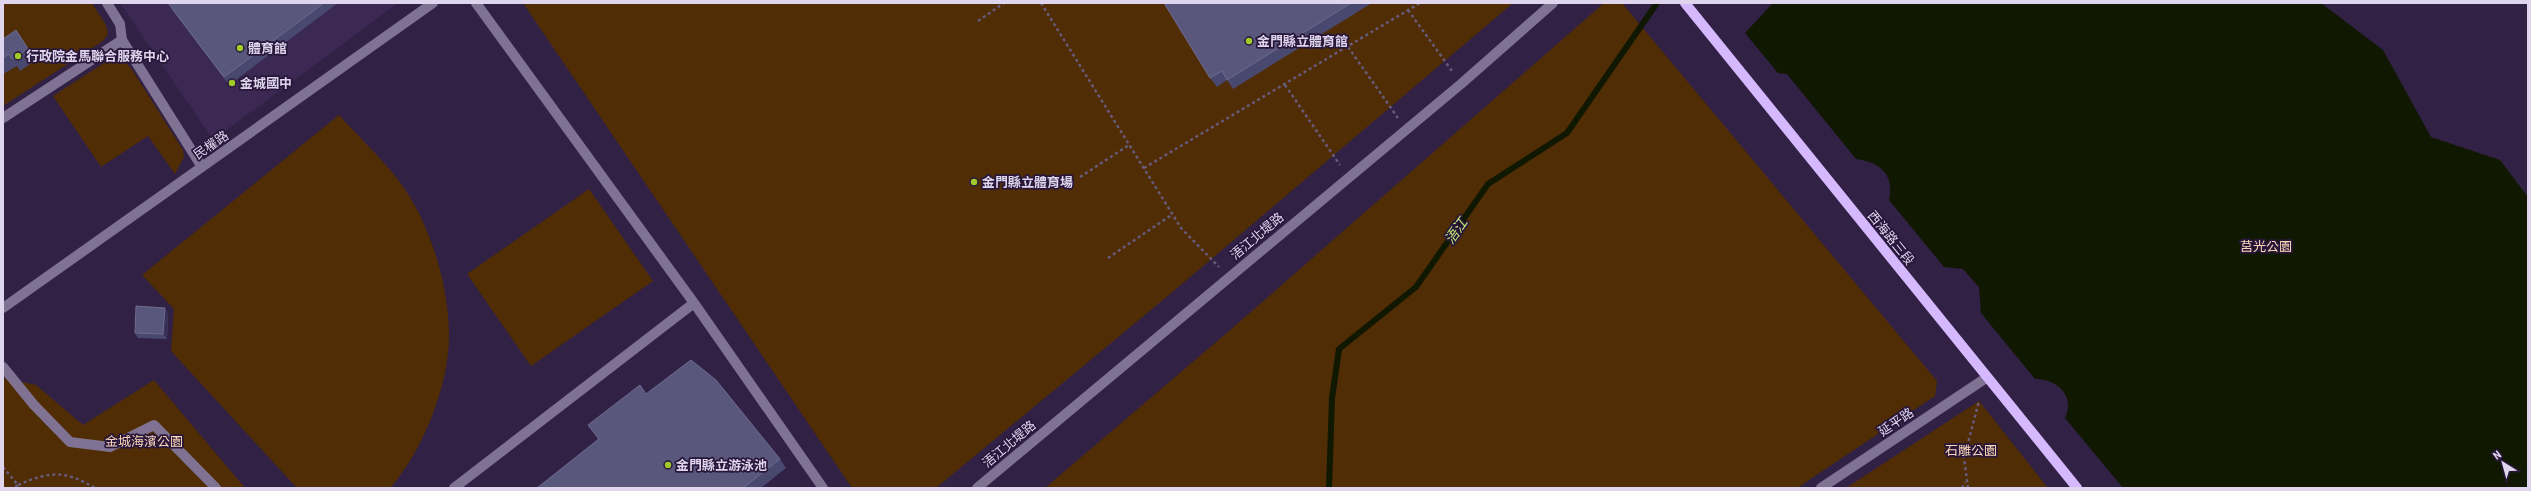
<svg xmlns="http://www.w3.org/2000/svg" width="2531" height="491" viewBox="0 0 2531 491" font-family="'Roboto Condensed','Noto Sans TC',sans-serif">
<rect width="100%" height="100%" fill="#312145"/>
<path fill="#3b2853" d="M 120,3 L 398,3 L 213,140 Z"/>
<path fill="#502d05" d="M 3,3 L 92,3 L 106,25 L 108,34 L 103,41 L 3,106 Z
M 523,3 L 1513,3 L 1169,295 L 936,488 L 852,488 Z
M 1604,3 L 1622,3 L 1937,381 L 1935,396 L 1797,488 L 1045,488 L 1229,331 Z
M 115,59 L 124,61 L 131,68 L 183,150 L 184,157 L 175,174 L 148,136 L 101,167 L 53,96 L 107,61 Z
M 339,115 C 362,141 392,167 410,197 C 434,238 448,286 449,333 C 450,383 423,451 390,488 L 297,488 L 171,351 L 174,309 L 142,275 Z
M 589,189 L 653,281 L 531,366 L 467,274 Z
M 3,378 L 36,385 L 83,425 L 154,380 L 245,488 L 3,488 Z
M 1979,401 L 2048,488 L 1846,488 Z"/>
<path fill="#111801" d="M 1773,3 L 2321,3 L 2383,50 L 2431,137 L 2500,160 L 2528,197 L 2528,488 L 2123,488 L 2065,418 C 2076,395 2056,379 2035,379 L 1981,313 L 1979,287 L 1963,269 L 1944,267 L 1889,200 C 1895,175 1880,162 1856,159 L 1787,74 L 1778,73 L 1745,33 Z"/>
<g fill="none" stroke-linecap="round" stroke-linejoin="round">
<path stroke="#111801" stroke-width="6" d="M 1329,488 L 1332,398 L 1339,349 L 1416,287 L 1488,184 L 1567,133 L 1657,3"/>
<path stroke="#675a7a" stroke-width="2.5" stroke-dasharray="3 3" stroke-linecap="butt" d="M 1041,3 L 1181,228 L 1219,267
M 1408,10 L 1452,71
M 978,21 L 1004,3
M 1348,47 L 1398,118
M 1285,85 L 1340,165
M 1144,168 L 1420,3
M 1080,177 L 1129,145
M 1108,258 L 1173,214
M 3,467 L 18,485 L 14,488
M 18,485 C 50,471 65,470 95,488
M 1962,488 L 1965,482
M 1968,488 L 1964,458 L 1979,401"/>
<path stroke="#7f7292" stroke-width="10" d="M 107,3 L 120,24 L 122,40 L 202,167
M 476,3 L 694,303 L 823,488
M 3,118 L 122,40
M 3,308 L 433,3
M 3,367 L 34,405 L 70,442 L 110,447 L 154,425 L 216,488
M 454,488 L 694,303
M 977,488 L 1461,84 L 1553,3
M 1821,488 L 1986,378"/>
<path stroke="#d5b8fd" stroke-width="10" d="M 1685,3 L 2077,488"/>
</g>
<path fill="#49486f" d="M 169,3 L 338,3 L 229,85 L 173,11 Z
M 1164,3 L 1372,3 L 1233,89 L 1227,80 L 1217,87 L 1210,78 Z
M 16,30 L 36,60 L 20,71 L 17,66 L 3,74 L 3,39 Z
M 168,313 L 167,339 L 138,338 L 135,333 Z
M 646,394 L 780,459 L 786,468 L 761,488 L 537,488 L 598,439 L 588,425 Z"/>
<path fill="#393258" d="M 165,308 L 168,313 L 167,339 L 163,334 Z"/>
<path fill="#59577c" stroke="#6e6b8e" d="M 168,3 L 324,3 L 224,77 Z
M 1164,3 L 1351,3 L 1227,80 L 1222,71 L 1210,78 Z
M 16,30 L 28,49 L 12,59 L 9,54 L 3,58 L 3,39 Z
M 136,306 L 165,308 L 163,334 L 135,333 Z
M 691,360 L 716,380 L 780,459 L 743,488 L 537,488 L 599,439 L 588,425 L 640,385 L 646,394 Z"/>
<g fill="#a1c929" stroke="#28173b" stroke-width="1.5">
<circle cx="1249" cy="41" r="4"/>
<circle cx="240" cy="48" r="4"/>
<circle cx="18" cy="56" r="4"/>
<circle cx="232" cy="83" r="4"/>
<circle cx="974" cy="182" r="4"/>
<circle cx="668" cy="465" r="4"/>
</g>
<g text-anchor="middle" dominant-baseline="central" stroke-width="3.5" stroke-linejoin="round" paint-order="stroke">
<g font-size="13" font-weight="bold" fill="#dfd6ee" stroke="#28173b" text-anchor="start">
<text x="1257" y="41">金門縣立體育館</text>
<text x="248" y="48">體育館</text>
<text x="26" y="56">行政院金馬聯合服務中心</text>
<text x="240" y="83">金城國中</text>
<text x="982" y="182">金門縣立體育場</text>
<text x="676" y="465">金門縣立游泳池</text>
</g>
<g font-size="13" fill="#dfd6ee" stroke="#28173b">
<text transform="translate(211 145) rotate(-35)">民權路</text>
<text transform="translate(1257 236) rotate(-40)">浯江北堤路</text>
<text transform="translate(1891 238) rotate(51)">西海路三段</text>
<text transform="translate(1896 422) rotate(-34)">延平路</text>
<text transform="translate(1009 444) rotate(-40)">浯江北堤路</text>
</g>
<g font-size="13" fill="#fad6b6" stroke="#28173b">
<text x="2266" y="246">莒光公園</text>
<text x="144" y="441">金城海濱公園</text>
<text x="1971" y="450">石雕公園</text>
</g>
<g font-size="14" font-style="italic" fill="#c4e776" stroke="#28173b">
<text transform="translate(1456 231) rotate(-55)">浯江</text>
</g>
</g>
<rect width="2531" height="491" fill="none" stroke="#dfd6ee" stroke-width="8"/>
<g transform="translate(2503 463) rotate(323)" stroke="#28173b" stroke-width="3" paint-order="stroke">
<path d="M0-3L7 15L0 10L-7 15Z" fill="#dfd6ee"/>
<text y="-6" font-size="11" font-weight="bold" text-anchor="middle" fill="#dfd6ee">N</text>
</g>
</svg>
